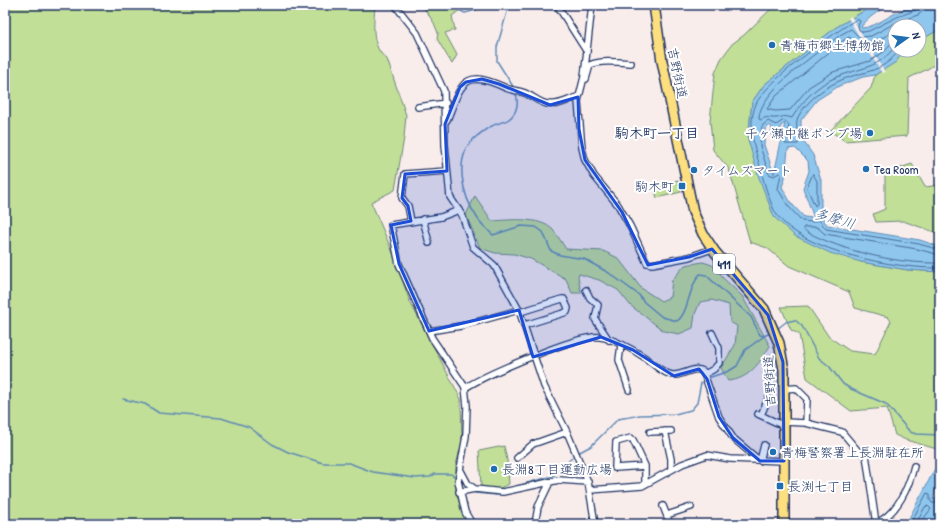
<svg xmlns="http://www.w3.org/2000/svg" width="945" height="529" viewBox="0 0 945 529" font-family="'Patrick Hand','Klee One',sans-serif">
<rect width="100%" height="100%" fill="#f9edec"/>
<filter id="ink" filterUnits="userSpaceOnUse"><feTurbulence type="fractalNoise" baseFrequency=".025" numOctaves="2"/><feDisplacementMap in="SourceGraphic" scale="8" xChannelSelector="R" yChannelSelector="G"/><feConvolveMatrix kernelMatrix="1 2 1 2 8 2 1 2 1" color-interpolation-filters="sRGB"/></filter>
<g filter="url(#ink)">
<path fill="#c1df97" stroke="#6e877a" d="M 5,5 L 375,5 C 374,23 370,47 387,59 L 406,115 L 404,138 L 395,190 L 371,202 L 393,253 L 410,302 L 461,399 L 462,442 L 456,465 L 456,492 L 466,524 L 5,524 Z
M 422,5 L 467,5 L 452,16 L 455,30 L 445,33 L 457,55 L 452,64 L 437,39 L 438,33 L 434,23 Z
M 775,5 L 874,5 L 835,28 L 764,85 L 752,102 L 748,139 L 774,217 L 861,262 L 908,270 L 940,272 L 940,450 L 906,440 L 895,435 L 887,408 L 851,411 L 807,378 L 799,334 L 791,330 L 781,307 L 808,306 L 829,337 L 850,351 L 875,354 L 891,321 L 888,317 L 855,308 L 849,292 L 789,266 L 767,248 L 750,242 L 729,169 L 713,150 L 710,121 L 715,73 L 721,59 L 732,44 L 744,35 Z
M 940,29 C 940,66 942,62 909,78 L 907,136 L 845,141 L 830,131 L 871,88 L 875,75 L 895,62 L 904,50 L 919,50 L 919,41 Z
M 912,164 L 925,187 L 940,185 L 940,234 L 903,221 L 876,222 L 873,214 L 885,209 L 885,173 Z
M 678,180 L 681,192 L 657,198 L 654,187 Z
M 475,196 L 492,221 C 509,220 540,216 553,230 C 558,236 562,243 566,249 L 603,251 L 618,258 L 641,288 L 661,301 L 670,297 L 672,280 L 685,265 L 703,262 L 712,265 L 719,271 L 722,277 L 742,296 L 770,346 C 759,363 750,379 728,381 L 721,368 L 735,345 L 737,326 L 730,322 L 729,305 L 712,300 L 700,302 L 695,314 L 693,328 L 679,334 L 664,331 L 631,306 L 618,290 L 599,280 L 579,274 L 578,277 L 581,293 L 572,293 L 566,279 L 531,259 L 514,254 L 495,253 L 480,248 L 466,215 Z
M 504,446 L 507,460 L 509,484 L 496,490 L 481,487 L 479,451 Z"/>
<path fill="#8ec6ed" stroke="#608ab4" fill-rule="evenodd" d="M 874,5 L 890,5 C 879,10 868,18 861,27 L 862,28 C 874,27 884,19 894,14 C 908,6 924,5 940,5 L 940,29 L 919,41 L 919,26 L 895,26 L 895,50 L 904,50 L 896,62 L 875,75 L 863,77 L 839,86 L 817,100 L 801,120 L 801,138 L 813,155 L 821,180 L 821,215 L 827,225 L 920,240 L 940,247 L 940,272 L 908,270 L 861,262 L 830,253 L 795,236 L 774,217 L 758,175 L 748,139 L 752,102 L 764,85 L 835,28 ZM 785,123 L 774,174 L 764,145 L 765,129 L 769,125 L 772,127 L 771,135 L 773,137 L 778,135 L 781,126 ZM 795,148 L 808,161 L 809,171 L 803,188 L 814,218 L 804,217 L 791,203 L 782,187 L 785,178 L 788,149 Z
M 940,459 L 940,472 L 933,500 L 940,496 L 940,513 L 931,524 L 906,524 Z"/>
<path fill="#f9edec" d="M 851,16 L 885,72 L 882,73 L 848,18 Z"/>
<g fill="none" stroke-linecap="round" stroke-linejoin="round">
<path stroke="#496b97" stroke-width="1" d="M 919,5 L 916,10 L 897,17 L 869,31 L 863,32 L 859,30 L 858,26 L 860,21 L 857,19 C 835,32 765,82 756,104 C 748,123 753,145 759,163 C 762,176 770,205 777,215 C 803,252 897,269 940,268
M 895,31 C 880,39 865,49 849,37 L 844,40 L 776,96 L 767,109 L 775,111 L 790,110 L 809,87 L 833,72 L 870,61 L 885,51 L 895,38
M 895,46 C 881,68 859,68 837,77 C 818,84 802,101 792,118 C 782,115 785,117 776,118 C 770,119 768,115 761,120 L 759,119 C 758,92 819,52 840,35 L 851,29 L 859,37 L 871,36 L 899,21 L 918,15 L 923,11 L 924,5
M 899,50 C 882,75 861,70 837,82 C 822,89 806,102 798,117 C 794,125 800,137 798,144 L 785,144 L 789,126 L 787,122 L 784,120 L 776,125 L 768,121 L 762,126 L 760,146 L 769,174 L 774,176 L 779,173 L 781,174 L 778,189 L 788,206 L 802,221 L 813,222 L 819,220 L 826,229 L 919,244 L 940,250
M 813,174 L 817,181 L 817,204 L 815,206 L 807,188 Z
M 940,255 L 917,249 L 825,234 L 817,227 L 804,227 L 803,228 C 805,232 811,234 815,236 C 851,253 900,264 940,263
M 910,524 L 927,493 L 930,494 L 930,500 L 932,503 L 936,503 L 940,501
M 916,524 L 925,507 L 928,506 L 931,509 L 924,518 L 923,524"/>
<path stroke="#608ab4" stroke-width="1.5" d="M 449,5 L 465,13 L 476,10 L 483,5
M 504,5 L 507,12 L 497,47 L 497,61 L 514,88
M 515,91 C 519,101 518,112 509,119 C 505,122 497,123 492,126 C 487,128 481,133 477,136 C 452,156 462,196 478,219 C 482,225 488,230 493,235 L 521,226 L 536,227 L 543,232 L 551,251 L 560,255 L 584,259 L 609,273 L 639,295 L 644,302 L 662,317 L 677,321 C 689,313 688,287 700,274 L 706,275 L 751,317 L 760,335 L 764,336 L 770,333
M 777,329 L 786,322 L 795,320 L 802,326 L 819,358 L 829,366 L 843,384 L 851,389 L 886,404 L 910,432 L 916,434 L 940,435
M 708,378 L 729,371 L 737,366 L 745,350 L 763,337
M 123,399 L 145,404 L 159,413 L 221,418 L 249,427 L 272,444 L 288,452 L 323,463 L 349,463 L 373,472 L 415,478 L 430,477 L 435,474 L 451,474 L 457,478
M 578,453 L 591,446 L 618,419 L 640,415 L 675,414 L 691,410 L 697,403 L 701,383 L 705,380
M 513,487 L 553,476 L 575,455
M 473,491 L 475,493 L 497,495 L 505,494"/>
<defs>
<path id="minor" d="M 395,5 L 417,33 L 444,91 L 445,145 L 450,197 L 462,215 L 473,247 L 494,265 L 519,310 L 544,386 L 567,432 L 588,482 L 595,524
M 557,5 L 587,52
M 592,5 L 584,77 L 578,101 L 582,148 L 585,160 L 594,176 L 618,205 L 630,226 L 647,263 L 652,264 L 689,257 L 712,249
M 586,79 L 590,65 C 601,60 618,62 631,63
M 418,107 L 446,103
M 447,120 C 462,83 463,68 506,88 C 512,91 520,90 527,94 C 534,97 541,104 549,104 C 560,106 568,99 578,97
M 459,210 L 441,217 L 391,225 L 399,264 L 432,338 L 465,387 L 467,406 L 466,436 L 458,481 L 465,512 L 472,524
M 423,219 L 429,243
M 411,221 L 408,206 L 402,198 L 405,174 L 447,171
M 586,290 L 590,298 L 598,305 L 595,319 L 609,340
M 520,312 L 562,299 L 564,299 L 568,308 L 567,312 L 525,325
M 429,331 L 461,326 L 519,310
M 621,345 L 619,360 L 629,390
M 705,374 L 714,369 L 719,363 L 719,348 L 712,333
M 465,388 C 485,375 579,334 600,337 C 612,338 634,350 644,357 C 652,363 660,371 669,374 C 681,379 691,365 703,371 L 719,417 L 733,438 L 760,461 L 764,445
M 784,389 L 796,388 L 807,399 L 806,423
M 758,414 L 784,426
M 761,415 L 768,399
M 784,422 L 806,423 L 842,432 L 858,451 L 866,455 L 876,524
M 665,431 L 671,459 L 671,469
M 650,432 L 671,431
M 517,458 L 533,444 L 567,432
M 645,466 L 615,468 L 616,442 L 631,438 L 633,440 L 645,466 L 645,484
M 460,469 L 468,484 L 475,489
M 590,490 L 642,486 L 682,464 L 707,455 L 730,459 L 784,461
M 459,492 L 475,489 L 503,492 L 559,480 L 588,482
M 663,506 L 670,524
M 667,515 L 691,507
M 876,523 C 897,514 909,487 914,466
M 535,524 L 538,507 L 550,482"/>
<path id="trunk" d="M 654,5 L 662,61 L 693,212 L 703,234 L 715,252 L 764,309 L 779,343 L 784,370 L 784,524"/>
</defs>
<use href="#minor" stroke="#1b2f5e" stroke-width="8"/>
<use href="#trunk" stroke="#1b2f5e" stroke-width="12"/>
<use href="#minor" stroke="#fff" stroke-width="5.5"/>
<use href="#trunk" stroke="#fddf80" stroke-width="9"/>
</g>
</g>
<path fill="#1d4ed8" fill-opacity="0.2" stroke="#1d4ed8" stroke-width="3" stroke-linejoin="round" d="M 482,79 L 499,84 L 550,105 L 578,97 L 579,129 L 585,160 L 622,212 L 648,265 L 689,257 L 712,249 L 768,315 L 783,362 L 784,461 L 760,461 L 733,438 L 719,417 L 707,379 L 699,369 L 674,376 L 633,350 L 601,337 L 533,357 L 519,310 L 429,331 L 399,264 L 391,225 L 411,221 L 408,206 L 402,198 L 405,174 L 447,171 L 445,124 L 460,87 L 466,82 Z"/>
<g fill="#1f6fb2" stroke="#fff" stroke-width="1.5">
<circle cx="772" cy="45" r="4"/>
<circle cx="870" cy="133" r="4"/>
<circle cx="866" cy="169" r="4"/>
<circle cx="694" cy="170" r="4"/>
<rect x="678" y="182" width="8" height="8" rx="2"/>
<circle cx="773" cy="452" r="4"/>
<circle cx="494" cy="469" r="4"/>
<rect x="776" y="482" width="8" height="8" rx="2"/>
</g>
<g text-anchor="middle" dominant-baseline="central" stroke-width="4" stroke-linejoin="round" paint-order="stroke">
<rect fill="#fff" stroke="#5f6d8e" stroke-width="1" x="713" y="254" width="22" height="20" rx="3"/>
<g font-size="12" font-weight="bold" fill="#1b2f5e">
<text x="724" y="264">411</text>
</g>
<g font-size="13" fill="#1b2f5e" stroke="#fff" text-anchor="start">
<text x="780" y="45">青梅市郷土博物館</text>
<text x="862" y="133" text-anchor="end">千ヶ瀬中継ポンプ場</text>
<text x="874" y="169">Tea Room</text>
<text x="702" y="170">タイムズマート</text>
<text x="674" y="186" text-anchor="end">駒木町</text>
<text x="781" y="452">青梅警察署上長淵駐在所</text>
<text x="502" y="469">長淵8丁目運動広場</text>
<text x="788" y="486">長渕七丁目</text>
</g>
<g font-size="13" fill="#1b2f5e" stroke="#fff">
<text transform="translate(678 73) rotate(78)">吉野街道</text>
<text transform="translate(769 381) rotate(-93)">吉野街道</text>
</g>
<g font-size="14" font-weight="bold" fill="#1b2f5e" stroke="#fff">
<text x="657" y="132">駒木町一丁目</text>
</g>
<g font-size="14" font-style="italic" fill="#3e5c89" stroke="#fff">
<text transform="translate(835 218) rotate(16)">多摩川</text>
</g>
</g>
<rect width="945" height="529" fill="none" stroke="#fff" stroke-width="20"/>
<rect x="10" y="10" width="925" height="509" fill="none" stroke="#1b2f5e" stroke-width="1.5" filter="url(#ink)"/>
<g transform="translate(907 38) rotate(76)"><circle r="19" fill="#ffffff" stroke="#a4acbf"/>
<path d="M0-3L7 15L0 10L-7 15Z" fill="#1f6fb2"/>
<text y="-6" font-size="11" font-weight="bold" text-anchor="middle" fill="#1b2f5e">N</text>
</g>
</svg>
